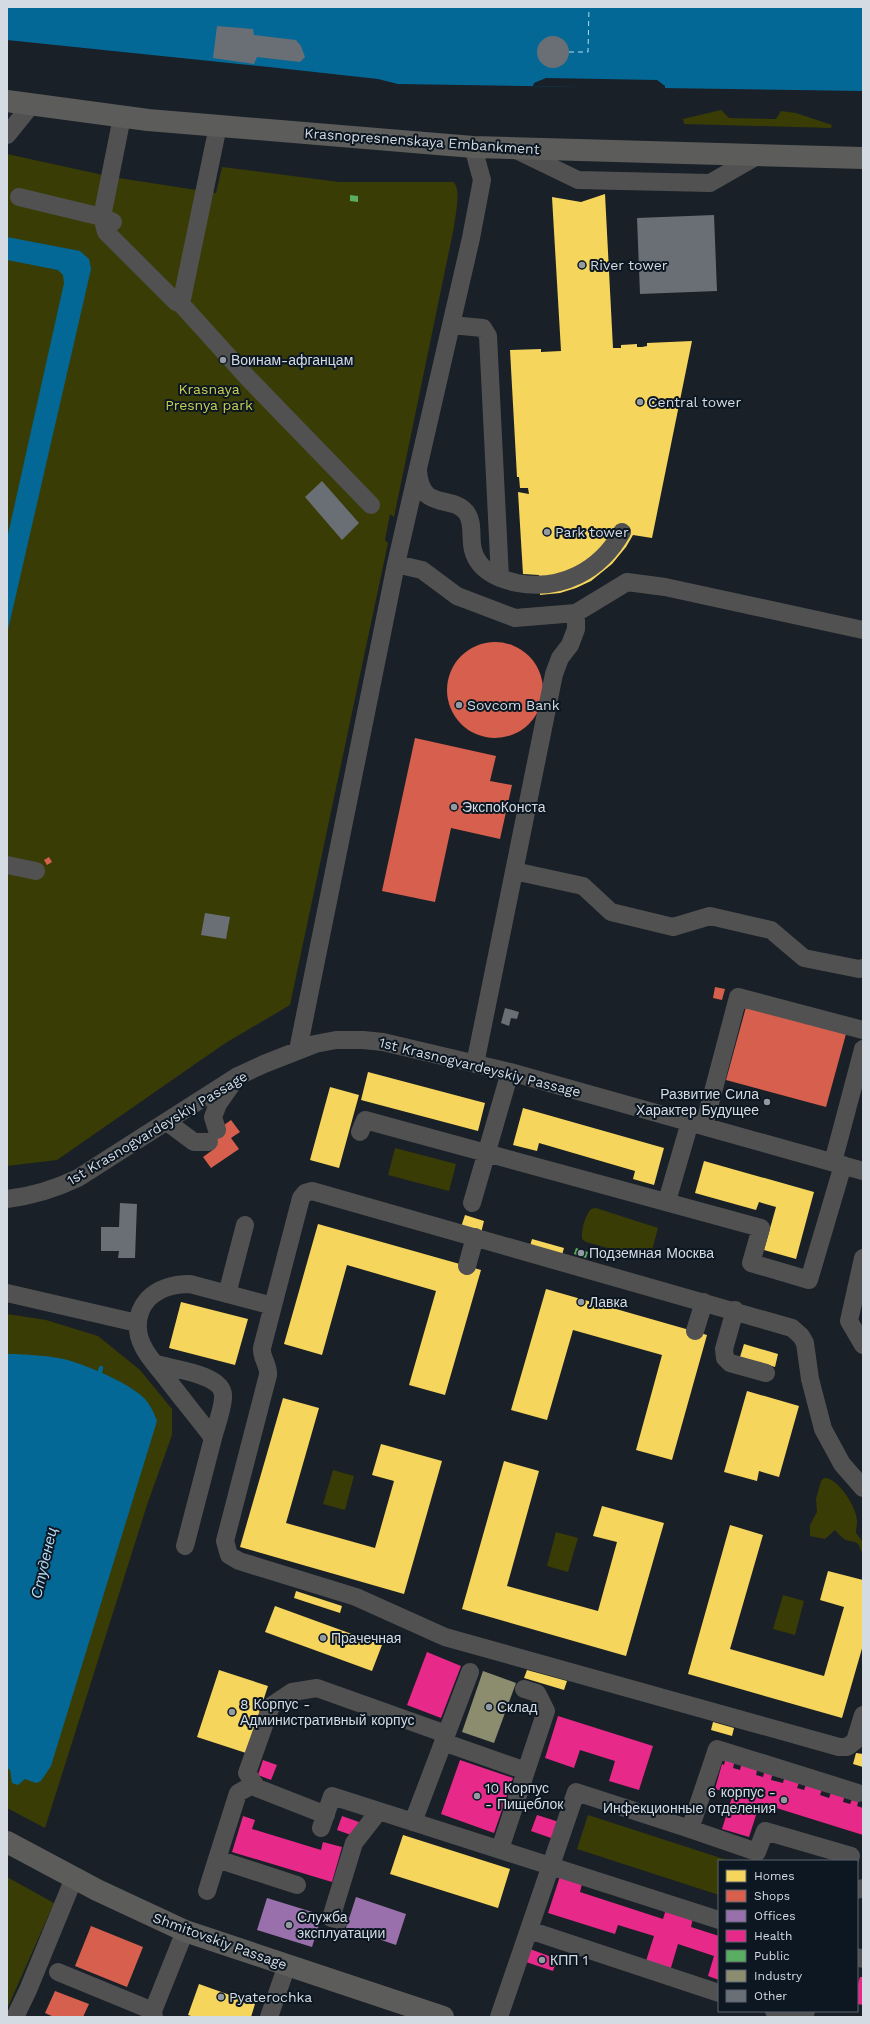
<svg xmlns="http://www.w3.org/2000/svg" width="870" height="2024" viewBox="0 0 870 2024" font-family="'Work Sans',sans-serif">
<rect width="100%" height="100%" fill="#1a2027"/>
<path fill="#393c05" d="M 721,110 L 729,118 L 776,119 L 781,111 L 796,113 L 832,125 L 831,128 L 684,124 L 683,119 Z
M 7,154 L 112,177 L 216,193 L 222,167 L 339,182 L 453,182 C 462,188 455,217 454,227 L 394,517 L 390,514 L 385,540 L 388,543 L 290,1005 L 224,1044 L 57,1160 L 7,1166 Z
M 395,1148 L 456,1164 L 449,1191 L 388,1175 Z
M 596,1208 L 658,1228 L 651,1254 L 648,1258 L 644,1258 L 586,1242 L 582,1239 C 581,1230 585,1216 591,1209 Z
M 7,1314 L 46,1320 L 98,1336 L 140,1370 L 172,1409 L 172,1435 L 147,1505 L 45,1828 L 7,1808 Z
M 333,1470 L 354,1476 L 345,1510 L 323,1504 Z
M 824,1478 C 838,1477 857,1508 857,1521 C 857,1525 856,1529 856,1533 L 863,1542 L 863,1552 L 861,1551 C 859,1539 852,1543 844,1539 C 841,1537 838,1533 835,1530 L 825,1539 L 810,1536 L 810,1525 L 817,1512 L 816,1499 L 821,1481 Z
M 556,1532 L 578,1538 L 568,1572 L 547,1566 Z
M 783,1595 L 804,1601 L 795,1635 L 773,1629 Z
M 588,1815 L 730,1861 L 719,1861 L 719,1895 L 577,1849 Z
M 7,1877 L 54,1903 L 7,2009 Z"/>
<path fill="#046896" d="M 7,7 L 863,7 L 863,91 L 398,84 L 378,79 L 269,67 L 7,40 Z
M 7,237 L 80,251 L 89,259 L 91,269 L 7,634 L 7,539 L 64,283 L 63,275 L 58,270 L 7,260 Z
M 7,1354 C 24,1354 56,1356 71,1361 C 93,1368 129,1383 145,1399 C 151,1406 154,1413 157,1421 L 51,1766 L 41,1781 L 36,1783 L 25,1779 L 18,1785 L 12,1783 L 10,1770 L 7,1768 Z"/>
<path fill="#1a2027" d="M 546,78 L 657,80 L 665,86 L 665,89 L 533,86 L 534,83 Z"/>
<path fill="#f6d55c" d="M 605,194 L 613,348 L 621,348 L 621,345 L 637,344 L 637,347 L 642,347 L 647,346 L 647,343 L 692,341 L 652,538 L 633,535 L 626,547 L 612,564 L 591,581 L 576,588 L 560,593 L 540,595 L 539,575 L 523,574 L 518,492 L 529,494 L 528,488 L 520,488 L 519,477 L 517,477 L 510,350 L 541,349 L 541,352 L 561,351 L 552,197 L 581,202 Z
M 368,1072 L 485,1103 L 478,1131 L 361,1100 Z
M 330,1087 L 359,1095 L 339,1168 L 310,1160 Z
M 523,1108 L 664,1148 L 654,1185 L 633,1179 L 635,1171 L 539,1143 L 537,1151 L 513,1145 Z
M 704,1161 L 814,1192 L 796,1259 L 764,1250 L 776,1207 L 759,1202 L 756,1210 L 695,1193 Z
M 465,1215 L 484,1221 L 481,1233 L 461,1227 Z
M 318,1224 L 481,1270 L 445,1395 L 409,1385 L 436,1291 L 347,1265 L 322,1355 L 284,1344 Z
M 532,1239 L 564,1248 L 562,1255 L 530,1246 Z
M 546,1289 L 707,1335 L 672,1460 L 636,1450 L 662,1355 L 573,1330 L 547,1420 L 511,1410 Z
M 181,1302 L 248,1319 L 235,1365 L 169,1348 Z
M 744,1344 L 778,1354 L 775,1367 L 740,1357 Z
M 747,1391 L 799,1406 L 779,1477 L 759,1471 L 757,1481 L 724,1472 Z
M 283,1398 L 319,1408 L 286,1523 L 375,1548 L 394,1481 L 372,1475 L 381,1444 L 442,1461 L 404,1594 L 240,1547 Z
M 504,1461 L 539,1471 L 507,1586 L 598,1611 L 617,1542 L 593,1536 L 602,1506 L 664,1523 L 626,1656 L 462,1609 Z
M 730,1525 L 763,1535 L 730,1649 L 824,1676 L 844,1607 L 820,1600 L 828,1571 L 863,1580 L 863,1645 L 842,1718 L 688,1674 Z
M 296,1591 L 342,1606 L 340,1613 L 294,1598 Z
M 275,1606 L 382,1645 L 372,1671 L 265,1632 Z
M 219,1670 L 268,1686 L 246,1753 L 197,1737 Z
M 527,1670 L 567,1681 L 564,1690 L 524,1678 Z
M 713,1722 L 734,1728 L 732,1736 L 711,1730 Z
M 856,1753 L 863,1754 L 863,1767 L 853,1764 Z
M 403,1835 L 510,1869 L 498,1908 L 390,1874 Z
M 199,1984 L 255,2004 L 251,2017 L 194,2017 L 188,2015 Z"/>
<path fill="#d6604d" d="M447 690a48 48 0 1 1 96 0a48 48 0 1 1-96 0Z
M 415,738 L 496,756 L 490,781 L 512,785 L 500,839 L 451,828 L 435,902 L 382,891 Z
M 49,857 L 52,862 L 47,865 L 44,860 Z
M 715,987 L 725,989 L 722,1000 L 713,998 Z
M 746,1007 L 846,1034 L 826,1107 L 726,1080 Z
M 231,1120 L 240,1132 L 231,1138 L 239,1149 L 211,1168 L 203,1157 L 214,1149 L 217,1130 Z
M 91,1926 L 143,1947 L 127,1987 L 75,1966 Z
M 55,1991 L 89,2004 L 83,2017 L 54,2017 L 45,2013 Z"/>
<path fill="#9970ab" d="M 356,1897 L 406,1914 L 396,1945 L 346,1928 Z
M 267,1898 L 322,1915 L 312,1947 L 257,1930 Z"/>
<path fill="#e7298a" d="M 427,1652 L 461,1666 L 441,1718 L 407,1705 Z
M 558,1716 L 653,1746 L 639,1790 L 609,1781 L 615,1761 L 580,1750 L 574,1768 L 545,1758 Z
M 726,1757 L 735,1760 L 733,1768 L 740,1770 L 742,1762 L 758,1767 L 756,1775 L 763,1777 L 765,1769 L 773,1772 L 771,1780 L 783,1783 L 785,1775 L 800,1780 L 797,1788 L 804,1790 L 807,1782 L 823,1787 L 820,1795 L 829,1798 L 832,1790 L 845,1794 L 843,1802 L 850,1804 L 853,1797 L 859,1799 L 857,1806 L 863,1808 L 863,1835 L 760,1803 L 749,1837 L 722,1829 L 733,1794 L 715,1789 L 722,1764 L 724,1765 Z
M 263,1760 L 277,1765 L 271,1780 L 258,1775 Z
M 460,1760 L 513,1778 L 494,1833 L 441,1814 Z
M 537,1815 L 559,1822 L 554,1839 L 531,1831 Z
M 243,1816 L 255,1820 L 252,1829 L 321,1850 L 323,1842 L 342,1847 L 332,1882 L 232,1852 Z
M 342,1816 L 359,1822 L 354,1836 L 337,1830 Z
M 561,1873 L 583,1880 L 580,1892 L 663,1919 L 666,1909 L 693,1918 L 691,1927 L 719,1936 L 719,1980 L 708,1976 L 714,1956 L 678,1944 L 670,1971 L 645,1964 L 654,1936 L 618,1925 L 615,1934 L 548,1913 Z
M 530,1949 L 557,1959 L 553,1971 L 526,1962 Z
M 860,1977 L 863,1977 L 863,2005 L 857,2004 L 857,1987 Z"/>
<path fill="#5aae61" d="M 350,195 L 358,196 L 358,202 L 350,201 Z
M 576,1248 L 588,1252 L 586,1258 L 574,1254 Z"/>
<path fill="#8c8c6e" d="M 483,1671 L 516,1683 L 494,1743 L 462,1732 Z"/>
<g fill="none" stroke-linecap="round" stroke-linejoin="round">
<path stroke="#046896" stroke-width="4.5" d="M 98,1379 L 101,1368"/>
<path stroke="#b3dbf7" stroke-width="1" stroke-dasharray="5 4" stroke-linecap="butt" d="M 569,52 L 588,52 L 589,7"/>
</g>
<path fill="#696f75" d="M 217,26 L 253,29 L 254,35 L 296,40 L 301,46 L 305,57 L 300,62 L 257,57 L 254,64 L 213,58 Z
M537 52a16 16 0 1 1 32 0a16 16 0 1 1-32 0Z
M 714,215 L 717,291 L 640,294 L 637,218 Z
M 322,481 L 359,523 L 342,540 L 305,497 Z
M 205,913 L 230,917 L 226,939 L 201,935 Z
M 505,1008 L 519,1012 L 517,1019 L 511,1018 L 509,1026 L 501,1023 Z
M 120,1203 L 137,1204 L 135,1258 L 118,1258 L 119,1251 L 101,1251 L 101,1227 L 119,1227 Z"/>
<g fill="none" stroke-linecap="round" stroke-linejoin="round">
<path stroke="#515152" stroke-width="18" d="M 7,135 L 32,104
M 514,149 L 578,180 L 710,183 L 759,155
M 19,197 L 102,217 L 106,232 L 176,302 L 181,304 L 248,378 L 371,505
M 113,222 L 102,217 L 122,117
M 181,304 L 218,126
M 451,325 L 483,328 L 488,336 L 500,578
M 418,471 C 421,512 451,494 466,512 C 477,526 465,546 480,564 C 489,575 503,580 517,583 C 561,591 600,571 622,532
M 396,564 L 422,570 L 457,596 L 515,618 L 576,613 L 627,582 L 665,587 L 863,630
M 7,865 L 36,871
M 514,871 L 583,886 L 611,912 L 673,927 L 710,916 L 771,930 L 804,958 L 859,969 L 863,968
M 298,1050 L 396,564 L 471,238 L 482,180 L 473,147
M 475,1064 L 554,674 L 560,658 L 570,645 L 576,629 L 576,613
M 167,1122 L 194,1142 L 209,1142
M 704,1126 L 738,997 L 863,1030
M 217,1130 L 213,1117 L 218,1104 L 232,1084
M 360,1132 L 365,1120 L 761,1228 L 751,1263 L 809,1280 L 843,1165
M 833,1162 L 863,1049
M 7,1199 C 33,1196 55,1189 78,1178 L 236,1077 L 264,1064 L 315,1044 L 336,1040 L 363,1040 L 383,1042 L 510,1072 L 863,1171
M 667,1201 L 690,1122
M 472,1203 L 510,1072
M 863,1258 L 849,1321 L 863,1345
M 467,1266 L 475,1237
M 7,1293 L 137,1323
M 227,1294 L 245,1225
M 735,1310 L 724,1349 L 725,1358 L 730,1363 L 766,1373
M 695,1331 L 704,1302
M 156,1364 C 173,1369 222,1374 223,1395 C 224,1406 216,1426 213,1438
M 863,1488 L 842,1464 L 823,1429 L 810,1379 L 805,1343 L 801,1336 L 792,1328 L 312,1191 L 305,1193 L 301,1198 L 262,1348 C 261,1358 269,1365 268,1375 L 225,1541 L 229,1555 L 239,1561 L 356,1597 L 445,1637 L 839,1747 L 847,1747 L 855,1741 L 863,1715
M 185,1546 L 213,1438 C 198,1418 182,1399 167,1379 C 157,1366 143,1352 139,1336 C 136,1322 139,1309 148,1299 C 160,1287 175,1284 190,1284 L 273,1306
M 443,1742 L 526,1771
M 254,1784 L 238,1793 L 217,1859 L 297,1885
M 326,1815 L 257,1788 L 247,1773 L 271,1706 L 292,1692 L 317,1688 L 446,1734
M 413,1822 L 470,1672
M 321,1828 L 332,1796 L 719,1920
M 690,1829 L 757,1852 L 765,1831 L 851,1856 L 849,1861
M 500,1849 L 546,1711 L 537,1693 L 524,1689
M 857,1890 L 863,1888
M 207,1891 L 217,1859
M 340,1920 L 331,1918 L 354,1843 L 379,1811
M 529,1930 L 719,1993
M 857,1957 L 863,1959
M 58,1972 L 153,2011
M 774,2011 L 792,2017
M 15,2017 L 28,1990 L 74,1878
M 154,2017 L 153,2011 L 185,1931
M 269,2017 L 287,1965
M 499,2017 L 576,1792 L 690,1829 L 717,1749 L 858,1793
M 804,2017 L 806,2011"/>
<path stroke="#5c5c5a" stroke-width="22" d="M 7,101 L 148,120 L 473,147 L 863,158
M 7,1842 L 97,1890 L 185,1931 L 443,2017"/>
</g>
<g fill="#939aa1" stroke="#0c1722" stroke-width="1.5">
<circle cx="582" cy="265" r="4"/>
<circle cx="223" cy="360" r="4"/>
<circle cx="640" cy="402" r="4"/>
<circle cx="547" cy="532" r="4"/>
<circle cx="459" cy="705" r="4"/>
<circle cx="454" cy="807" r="4"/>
<circle cx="767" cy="1102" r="4"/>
<circle cx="581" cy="1253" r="4"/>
<circle cx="581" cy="1302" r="4"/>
<circle cx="323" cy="1638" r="4"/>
<circle cx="489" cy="1707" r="4"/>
<circle cx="232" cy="1712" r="4"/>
<circle cx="477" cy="1796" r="4"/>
<circle cx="784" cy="1800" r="4"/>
<circle cx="289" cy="1925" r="4"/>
<circle cx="542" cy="1960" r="4"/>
<circle cx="221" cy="1997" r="4"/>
</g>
<g text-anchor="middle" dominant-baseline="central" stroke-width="4" stroke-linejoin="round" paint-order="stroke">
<g font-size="14" fill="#d4dbe3" stroke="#0c1722">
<text transform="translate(422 141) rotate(4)">Krasnopresnenskaya Embankment</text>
<text transform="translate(480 1067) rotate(14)">1st Krasnogvardeyskiy Passage</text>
<text transform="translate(157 1128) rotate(-31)">1st Krasnogvardeyskiy Passage</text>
<text transform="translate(220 1941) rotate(20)">Shmitovskiy Passage</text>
</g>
<g font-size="14" fill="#d4dbe3" stroke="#0c1722" text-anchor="start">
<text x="590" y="265">River tower</text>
<text x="231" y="360">Воинам-афганцам</text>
<text x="648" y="402">Central tower</text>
<text x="555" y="532">Park tower</text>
<text x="467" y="705">Sovcom Bank</text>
<text x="462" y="807">ЭкспоКонста</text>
<text x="759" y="1094" text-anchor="end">Развитие Сила<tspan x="759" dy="16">Характер Будущее</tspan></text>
<text x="589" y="1253">Подземная Москва</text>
<text x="589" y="1302">Лавка</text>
<text x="331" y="1638">Прачечная</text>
<text x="240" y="1704">8 Корпус -<tspan x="240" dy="16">Административный корпус</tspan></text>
<text x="497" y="1707">Склад</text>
<text x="485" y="1788">10 Корпус<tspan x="485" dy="16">- Пищеблок</tspan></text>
<text x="776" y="1792" text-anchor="end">6 корпус -<tspan x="776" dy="16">Инфекционные отделения</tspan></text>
<text x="297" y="1917">Служба<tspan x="297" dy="16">эксплуатации</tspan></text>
<text x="550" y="1960">КПП 1</text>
<text x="229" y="1997">Pyaterochka</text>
</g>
<g font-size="14" fill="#c6cd54" stroke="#0c1722">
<text x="209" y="389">Krasnaya<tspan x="209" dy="16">Presnya park</tspan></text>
</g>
<g font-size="15" font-style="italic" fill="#b3dbf7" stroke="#0c1722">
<text transform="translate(44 1563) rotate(-77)">Студенец</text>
</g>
</g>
<rect width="870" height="2024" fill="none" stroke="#d4dbe3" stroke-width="16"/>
<rect x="718" y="1860" width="140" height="152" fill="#0c1722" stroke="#5c656f"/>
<rect x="726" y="1870" width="20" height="12" fill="#f6d55c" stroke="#5c656f"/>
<text x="754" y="1880" font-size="12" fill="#d4dbe3">Homes</text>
<rect x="726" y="1890" width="20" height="12" fill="#d6604d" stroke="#5c656f"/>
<text x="754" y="1900" font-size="12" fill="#d4dbe3">Shops</text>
<rect x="726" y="1910" width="20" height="12" fill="#9970ab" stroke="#5c656f"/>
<text x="754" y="1920" font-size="12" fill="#d4dbe3">Offices</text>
<rect x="726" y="1930" width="20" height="12" fill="#e7298a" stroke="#5c656f"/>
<text x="754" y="1940" font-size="12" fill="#d4dbe3">Health</text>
<rect x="726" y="1950" width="20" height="12" fill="#5aae61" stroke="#5c656f"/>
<text x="754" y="1960" font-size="12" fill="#d4dbe3">Public</text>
<rect x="726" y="1970" width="20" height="12" fill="#8c8c6e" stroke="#5c656f"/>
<text x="754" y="1980" font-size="12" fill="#d4dbe3">Industry</text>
<rect x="726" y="1990" width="20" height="12" fill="#696f75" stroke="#5c656f"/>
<text x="754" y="2000" font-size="12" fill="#d4dbe3">Other</text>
</svg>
